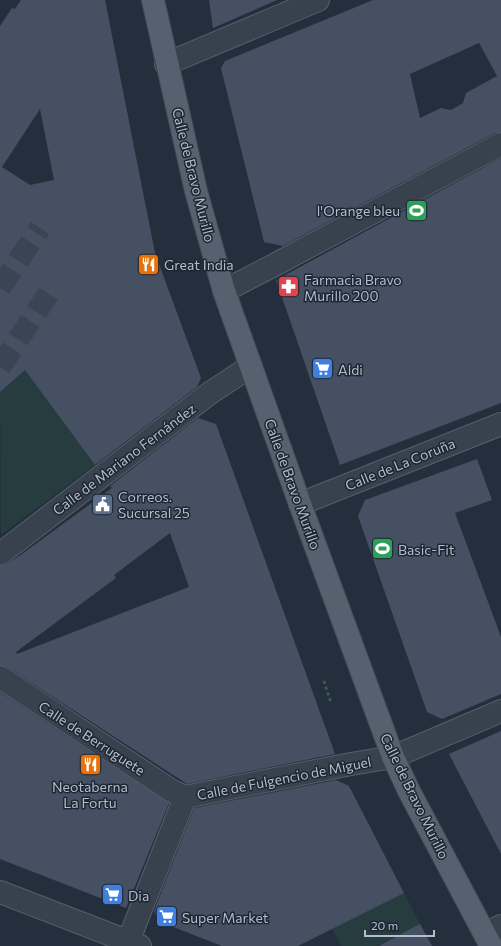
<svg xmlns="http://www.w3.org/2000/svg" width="501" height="946" viewBox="0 0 501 946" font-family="Commissioner,sans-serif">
<rect width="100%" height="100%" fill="#242f3e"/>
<path fill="#263c3f" d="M 25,370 L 95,465 L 1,535 L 0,392 Z
M 404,893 L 420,924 L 379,946 L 341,946 L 332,929 Z"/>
<path fill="#455162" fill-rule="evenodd" d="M 21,0 L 105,0 L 155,253 L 201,378 L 197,387 L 95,465 L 25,370 L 0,392 L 0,26 L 12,8 L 15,9 ZM 40,109 L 54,180 L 30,185 L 2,167 Z
M 209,0 L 277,0 L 213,28 Z
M 373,0 L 501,0 L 501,132 L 495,133 L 283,246 L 264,242 L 221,68 L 225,61 ZM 479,43 L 497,76 L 466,93 L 463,103 L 451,110 L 441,108 L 420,118 L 410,74 Z
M 501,158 L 501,403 L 340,465 L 276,280 Z
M 198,418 L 216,424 L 335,754 L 187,784 L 7,667 L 0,665 L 0,566 L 7,564 L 22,554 L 112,488 L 110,486 ZM 170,533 L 189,587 L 17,654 L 16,652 L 116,578 L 114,575 Z
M 477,459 L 492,500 L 455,513 L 501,637 L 501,694 L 442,719 L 427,712 L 358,516 L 365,500 Z
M 0,692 L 169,803 L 126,908 L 0,859 Z
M 501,731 L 501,854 L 449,754 Z
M 336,780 L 349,786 L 404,893 L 298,946 L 222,946 L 158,921 L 154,911 L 194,808 Z
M 420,924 L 432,946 L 379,946 L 412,928 Z"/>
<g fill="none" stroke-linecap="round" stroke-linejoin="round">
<path stroke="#3a4453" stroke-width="22" stroke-dasharray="22 11" stroke-linecap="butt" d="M 0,288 L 40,228
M 0,367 L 53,287"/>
<defs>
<path id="minor" d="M 166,64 L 318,0
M 224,291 L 278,263 L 501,144
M 300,504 L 501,424
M 0,554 L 210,393 L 251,366
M 0,677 L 172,791 L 185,797
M 185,797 L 351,764 L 393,757 L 501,711
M 0,892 L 140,946
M 485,934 L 501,926
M 128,942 L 185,797"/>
<path id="major" d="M 153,0 L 196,191 L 224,291 L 300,504 L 393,757 L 409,791 L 491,946"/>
</defs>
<use href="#minor" stroke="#565f6c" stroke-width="24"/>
<use href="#major" stroke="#414a57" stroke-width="24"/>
<path stroke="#44595c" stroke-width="2.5" stroke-dasharray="3 3" stroke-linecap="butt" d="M 324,681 L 331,703"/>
<use href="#minor" stroke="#38414e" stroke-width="22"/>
<use href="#major" stroke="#56606e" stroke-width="22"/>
</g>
<defs>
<symbol id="stadium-square" viewBox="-11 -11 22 22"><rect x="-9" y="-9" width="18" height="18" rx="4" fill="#2e9e5b" stroke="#1d2633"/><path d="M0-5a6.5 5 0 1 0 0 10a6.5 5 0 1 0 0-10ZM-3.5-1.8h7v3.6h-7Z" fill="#fff"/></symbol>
<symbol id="restaurant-square" viewBox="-11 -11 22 22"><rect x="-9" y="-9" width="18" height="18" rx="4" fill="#e8710a" stroke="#1d2633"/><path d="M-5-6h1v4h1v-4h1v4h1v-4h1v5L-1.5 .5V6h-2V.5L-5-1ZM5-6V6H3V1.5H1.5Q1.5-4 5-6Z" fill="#fff"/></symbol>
<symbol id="pharmacy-square" viewBox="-11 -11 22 22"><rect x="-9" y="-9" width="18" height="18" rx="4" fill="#e0444e" stroke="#1d2633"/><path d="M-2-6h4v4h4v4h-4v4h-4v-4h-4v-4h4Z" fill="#fff"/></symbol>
<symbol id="supermarket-square" viewBox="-11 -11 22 22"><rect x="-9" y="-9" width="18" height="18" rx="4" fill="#3f7fe0" stroke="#1d2633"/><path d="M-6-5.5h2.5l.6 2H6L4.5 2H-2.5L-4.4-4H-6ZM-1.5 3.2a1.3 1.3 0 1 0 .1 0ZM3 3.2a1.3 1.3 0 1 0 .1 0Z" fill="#fff"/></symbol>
<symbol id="civic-square" viewBox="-11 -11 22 22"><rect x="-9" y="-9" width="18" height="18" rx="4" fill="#5c6f8a" stroke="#1d2633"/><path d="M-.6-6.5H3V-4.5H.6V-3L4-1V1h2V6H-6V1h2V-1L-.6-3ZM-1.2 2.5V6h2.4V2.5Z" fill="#fff"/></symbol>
</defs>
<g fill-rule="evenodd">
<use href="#stadium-square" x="404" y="198" width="25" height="25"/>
<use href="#restaurant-square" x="136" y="252" width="25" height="25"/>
<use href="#pharmacy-square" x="276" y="274" width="25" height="25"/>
<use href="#supermarket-square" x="310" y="356" width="25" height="25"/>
<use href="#civic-square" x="90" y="492" width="25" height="25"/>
<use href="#stadium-square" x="370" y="536" width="25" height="25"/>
<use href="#restaurant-square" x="78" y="752" width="25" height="25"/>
<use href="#supermarket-square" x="100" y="882" width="25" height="25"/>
<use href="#supermarket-square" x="154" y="904" width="25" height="25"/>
</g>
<g text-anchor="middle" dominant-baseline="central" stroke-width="3" stroke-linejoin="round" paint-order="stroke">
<g font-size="14" fill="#b4bcc9" stroke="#1d2633">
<text transform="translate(194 175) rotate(76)">Calle de Bravo Murillo</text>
<text transform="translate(124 459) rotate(-37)">Calle de Mariano Fernández</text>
<text transform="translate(400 464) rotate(-22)">Calle de La Coruña</text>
<text transform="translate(293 484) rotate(70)">Calle de Bravo Murillo</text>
<text transform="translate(92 738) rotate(33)">Calle de Berruguete</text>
<text transform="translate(284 778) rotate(-11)">Calle de Fulgencio de Miguel</text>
<text transform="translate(415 796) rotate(64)">Calle de Bravo Murillo</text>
</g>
<g font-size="14" fill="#b4bcc9" stroke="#1d2633" text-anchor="start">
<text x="400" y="210" text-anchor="end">l'Orange bleu</text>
<text x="164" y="264">Great India</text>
<text x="304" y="279">Farmacia Bravo<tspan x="304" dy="16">Murillo 200</tspan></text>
<text x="338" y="369">Aldi</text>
<text x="118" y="496">Correos.<tspan x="118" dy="16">Sucursal 25</tspan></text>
<text x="398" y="549">Basic-Fit</text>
<text x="90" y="786" text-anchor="middle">Neotaberna<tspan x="90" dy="16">La Fortu</tspan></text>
<text x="128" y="895">Dia</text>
<text x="182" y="917">Super Market</text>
</g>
</g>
<path d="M365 930v6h69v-6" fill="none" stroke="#b4bcc9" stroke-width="2"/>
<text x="371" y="930" font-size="12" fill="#b4bcc9" stroke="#1d2633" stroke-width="3" paint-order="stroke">20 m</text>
</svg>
